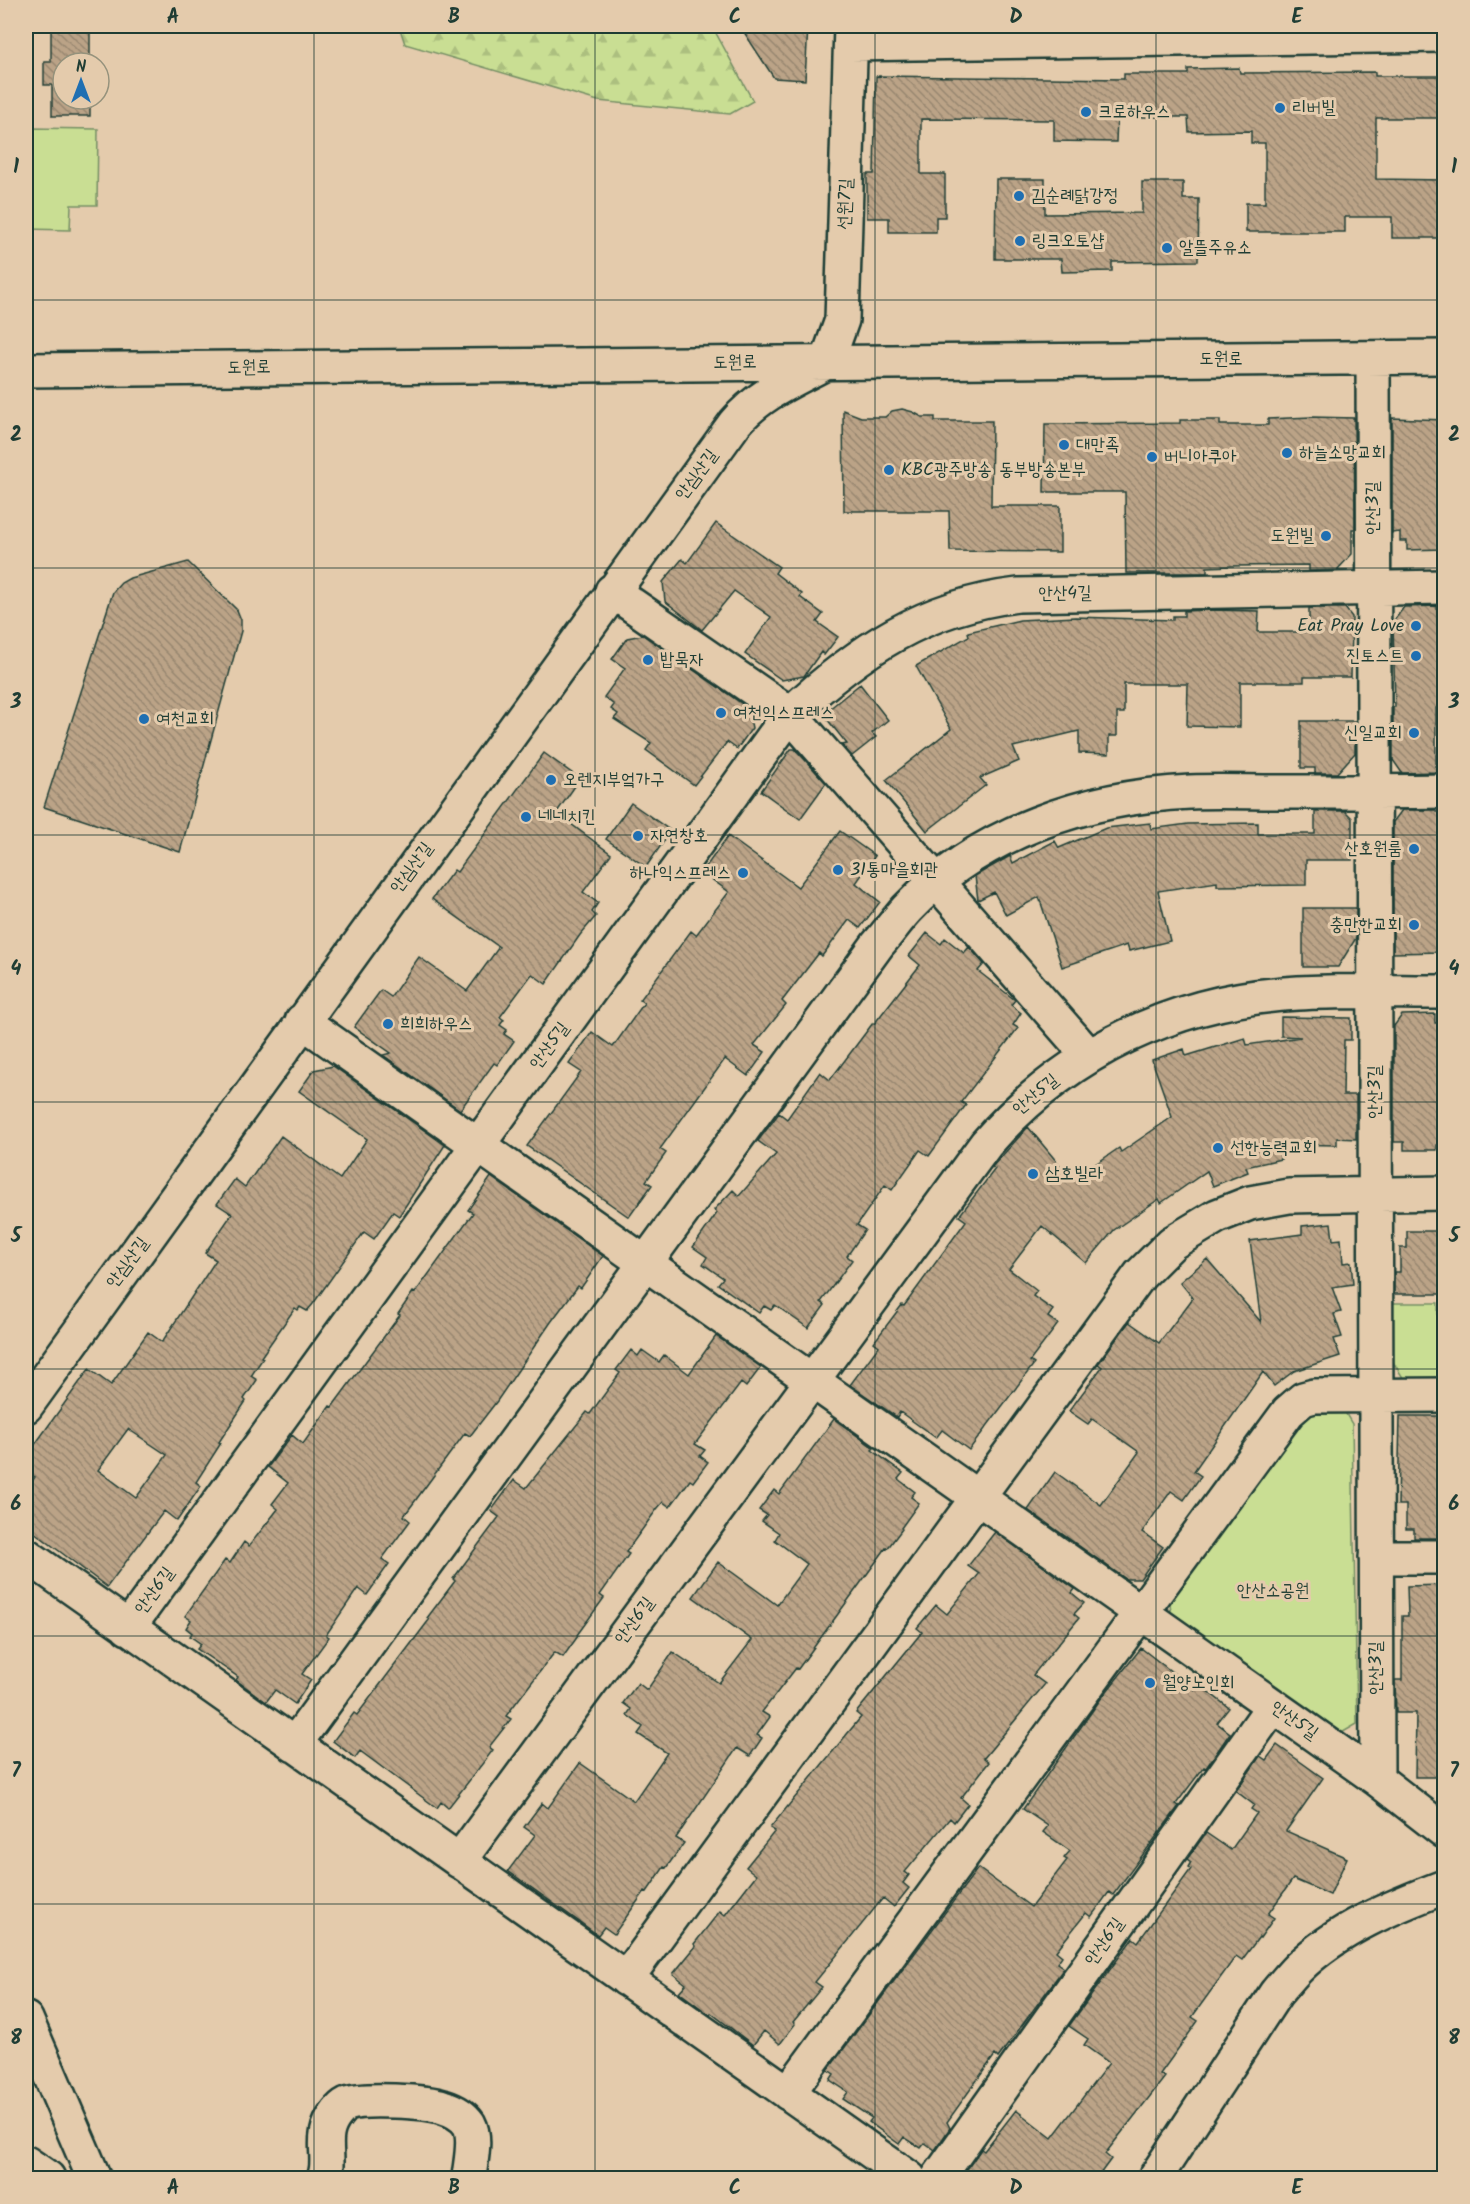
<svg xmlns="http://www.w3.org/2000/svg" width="1470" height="2204" viewBox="0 0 1470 2204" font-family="Kalam,'Poor Story',sans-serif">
<defs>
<pattern id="forest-firs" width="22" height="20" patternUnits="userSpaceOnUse" patternTransform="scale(1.5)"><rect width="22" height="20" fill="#c9de93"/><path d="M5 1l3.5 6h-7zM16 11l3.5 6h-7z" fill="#acbf7f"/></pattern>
<pattern id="building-back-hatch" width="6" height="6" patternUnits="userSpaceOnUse" patternTransform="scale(1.5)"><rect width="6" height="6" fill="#bba387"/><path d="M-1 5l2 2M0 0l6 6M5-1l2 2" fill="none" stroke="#97866f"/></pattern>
</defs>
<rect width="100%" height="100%" fill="#e4cbac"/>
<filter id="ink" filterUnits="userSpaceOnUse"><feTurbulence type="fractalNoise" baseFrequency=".0167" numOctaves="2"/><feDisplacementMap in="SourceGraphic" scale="12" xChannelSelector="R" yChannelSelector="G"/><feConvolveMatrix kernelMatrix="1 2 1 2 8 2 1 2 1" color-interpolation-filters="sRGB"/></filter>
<g filter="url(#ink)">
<path fill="url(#forest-firs)" stroke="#748e64" stroke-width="1.5" d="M 399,26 L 712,26 L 753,101 L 730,114 L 598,101 L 405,44 Z"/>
<path fill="#c9de93" stroke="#748e64" stroke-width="1.5" d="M 26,128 L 98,129 L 97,205 L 71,205 L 70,230 L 26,229 Z
M 1391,1303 L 1438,1303 L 1438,1384 L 1407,1384 L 1390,1357 Z
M 1343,1409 L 1352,1424 L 1357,1724 L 1338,1735 L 1172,1619 L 1169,1597 L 1301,1414 Z"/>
<path fill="url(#building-back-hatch)" stroke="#1f3d34" stroke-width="1.5" fill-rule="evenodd" d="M 51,26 L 90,26 L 90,63 L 63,63 L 63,99 L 90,99 L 90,116 L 52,116 L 52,85 L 44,85 L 44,62 L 51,62 Z
M 740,26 L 808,26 L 805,80 L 774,78 Z
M 1239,68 L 1240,73 L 1375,72 L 1375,76 L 1444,76 L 1444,118 L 1376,118 L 1376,179 L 1444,180 L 1444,238 L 1392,238 L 1392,217 L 1345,217 L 1345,232 L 1246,232 L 1246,203 L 1265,203 L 1265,143 L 1251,143 L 1251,131 L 1189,132 L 1188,117 L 1117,117 L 1116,142 L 1054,141 L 1054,120 L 921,119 L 921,174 L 945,174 L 945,217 L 936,217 L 936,232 L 889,232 L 889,218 L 867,218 L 867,174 L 874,174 L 876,76 L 1124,79 L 1124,74 L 1188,74 L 1188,69 Z
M 996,179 L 1045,179 L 1045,214 L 1142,213 L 1142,182 L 1183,182 L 1183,199 L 1199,199 L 1198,261 L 1112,262 L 1112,271 L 1062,272 L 1061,259 L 995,259 Z
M 902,409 L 913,412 L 922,417 L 935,417 L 935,421 L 992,421 L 991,506 L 1060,506 L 1060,552 L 950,551 L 949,511 L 844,511 L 843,410 L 861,417 L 885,417 L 892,411 Z
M 1311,417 L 1354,418 L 1355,529 L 1352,529 L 1352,554 L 1337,570 L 1309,571 L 1309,565 L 1232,566 L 1207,567 L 1207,573 L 1126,573 L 1125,492 L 1044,492 L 1045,424 L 1180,423 L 1180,420 L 1220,420 L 1220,425 L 1268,425 L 1268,419 Z
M 1392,418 L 1444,420 L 1444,549 L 1407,550 L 1407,541 L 1400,541 L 1400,532 L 1392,533 Z
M 716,523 L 779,567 L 775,573 L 802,594 L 800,597 L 823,614 L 817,622 L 838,637 L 824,655 L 821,652 L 804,676 L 782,680 L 745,654 L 771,617 L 734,591 L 702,630 L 665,601 L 663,582 L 682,559 L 687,563 Z
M 188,562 L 237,610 L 241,620 L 241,631 L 180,852 L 44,807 L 113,592 L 121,583 L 130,578 Z
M 1437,606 L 1438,648 L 1444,648 L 1444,708 L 1436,708 L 1436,772 L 1402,773 L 1393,760 L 1393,707 L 1395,707 L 1393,622 L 1404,607 Z
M 1309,608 L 1345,608 L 1352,617 L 1351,677 L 1304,677 L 1304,682 L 1240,682 L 1240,727 L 1187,726 L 1188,684 L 1124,684 L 1124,713 L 1117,713 L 1117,736 L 1109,736 L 1109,754 L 1079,753 L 1079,731 L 1013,747 L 1019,761 L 980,778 L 986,785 L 927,831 L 886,780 L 951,729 L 916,666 L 969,636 L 968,632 L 1020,620 L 1075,617 L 1173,620 L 1173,616 L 1184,616 L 1184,611 L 1207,610 L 1259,611 L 1258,632 L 1309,632 Z
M 643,635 L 748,708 L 752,728 L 737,749 L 727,742 L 694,785 L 646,750 L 651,743 L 614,719 L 618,714 L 611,709 L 614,705 L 604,697 L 625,668 L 612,659 L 627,638 Z
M 860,684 L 888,720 L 872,733 L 876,737 L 852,756 L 842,745 L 847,744 L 823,714 Z
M 1301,721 L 1355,721 L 1355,753 L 1337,773 L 1315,773 L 1315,768 L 1301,768 Z
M 791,749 L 795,749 L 826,783 L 800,819 L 761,791 Z
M 544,753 L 580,779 L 557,812 L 559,815 L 611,854 L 583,892 L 598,903 L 592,912 L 596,916 L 580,935 L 546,984 L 532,974 L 500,1017 L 504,1020 L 500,1025 L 507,1030 L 504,1034 L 514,1041 L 497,1065 L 494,1063 L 460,1110 L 383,1055 L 391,1053 L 354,1027 L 381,990 L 391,997 L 419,957 L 467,991 L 499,947 L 432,899 L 454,870 L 457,872 Z
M 631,803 L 671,831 L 646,867 L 606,839 Z
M 1402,810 L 1436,810 L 1436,812 L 1444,812 L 1444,952 L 1393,953 L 1393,822 Z
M 1315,811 L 1345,811 L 1352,818 L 1352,860 L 1306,860 L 1306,885 L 1217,886 L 1217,882 L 1158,891 L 1170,941 L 1129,951 L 1127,945 L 1062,967 L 1039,897 L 1006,915 L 994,892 L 978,900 L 975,876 L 1010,856 L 1013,863 L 1055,841 L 1059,848 L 1106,828 L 1150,823 L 1151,829 L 1188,824 L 1258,823 L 1258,834 L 1315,834 Z
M 840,831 L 875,856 L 856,883 L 880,902 L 860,928 L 849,920 L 822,956 L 819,953 L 782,1001 L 786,1005 L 754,1045 L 765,1052 L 748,1076 L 725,1059 L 660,1149 L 666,1153 L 646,1181 L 652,1185 L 629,1217 L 527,1146 L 581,1072 L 569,1064 L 592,1032 L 613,1047 L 644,1003 L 640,1000 L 691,931 L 696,935 L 729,892 L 702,872 L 728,836 L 798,887 Z
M 1303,908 L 1356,908 L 1356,938 L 1338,967 L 1303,967 Z
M 927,933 L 941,944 L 945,938 L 964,953 L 969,947 L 984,964 L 978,971 L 1015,1000 L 1011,1005 L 1021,1013 L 1013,1025 L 1018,1028 L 961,1102 L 966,1105 L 929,1156 L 920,1150 L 892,1190 L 885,1185 L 857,1225 L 865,1230 L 847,1256 L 852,1260 L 821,1302 L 825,1305 L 808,1328 L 775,1305 L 771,1310 L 764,1306 L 759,1313 L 718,1284 L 723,1278 L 703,1264 L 707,1257 L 693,1247 L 717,1213 L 714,1210 L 733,1190 L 739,1196 L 776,1154 L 758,1141 L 779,1113 L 787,1119 L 820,1072 L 830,1080 L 873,1023 L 874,1024 L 920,965 L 909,956 Z
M 1435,1014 L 1435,1023 L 1444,1023 L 1444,1145 L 1437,1145 L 1437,1150 L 1404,1150 L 1404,1142 L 1394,1142 L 1394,1026 L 1402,1015 Z
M 1281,1017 L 1351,1018 L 1351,1040 L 1344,1040 L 1343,1095 L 1356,1095 L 1356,1139 L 1337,1138 L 1337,1145 L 1277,1144 L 1281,1159 L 1246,1167 L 1248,1172 L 1213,1186 L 1207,1171 L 1161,1203 L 1159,1199 L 1114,1230 L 1086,1263 L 1042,1226 L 1009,1269 L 1037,1291 L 1033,1296 L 1053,1310 L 1048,1317 L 1058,1324 L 1030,1361 L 1034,1364 L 969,1450 L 942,1430 L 936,1438 L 900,1412 L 897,1417 L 850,1385 L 879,1346 L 874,1342 L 902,1305 L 904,1306 L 966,1221 L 959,1216 L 995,1169 L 992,1167 L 1028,1127 L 1072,1180 L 1119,1148 L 1121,1152 L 1172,1117 L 1152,1060 L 1184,1049 L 1186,1056 L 1245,1038 L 1247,1045 L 1301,1037 L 1281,1036 Z
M 333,1066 L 445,1145 L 399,1216 L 393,1212 L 374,1239 L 364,1232 L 313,1304 L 307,1311 L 300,1307 L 298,1310 L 295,1308 L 261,1357 L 263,1358 L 251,1376 L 257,1380 L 244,1399 L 246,1401 L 219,1442 L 221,1443 L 196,1482 L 201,1486 L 177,1521 L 164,1511 L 107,1587 L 26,1526 L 26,1490 L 35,1477 L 26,1471 L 26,1457 L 89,1369 L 111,1385 L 148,1332 L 162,1342 L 216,1260 L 205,1253 L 232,1214 L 217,1204 L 235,1179 L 245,1187 L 281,1136 L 340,1179 L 367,1139 L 299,1091 L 314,1070 ZM 128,1429 L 167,1455 L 136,1498 L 98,1470 Z
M 491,1177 L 603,1256 L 581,1288 L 578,1286 L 551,1322 L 497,1401 L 470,1436 L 465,1433 L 404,1516 L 410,1521 L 382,1559 L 389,1564 L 367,1595 L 358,1588 L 326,1635 L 329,1637 L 302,1674 L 311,1680 L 295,1704 L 275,1690 L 266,1702 L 236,1680 L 238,1677 L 197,1649 L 201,1644 L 190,1636 L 192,1633 L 186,1628 L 191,1620 L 185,1616 L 225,1560 L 230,1563 L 244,1542 L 249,1546 L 278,1509 L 272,1504 L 288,1483 L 268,1467 L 292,1435 L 303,1444 L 330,1406 L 332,1407 L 400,1315 L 398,1314 L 413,1292 L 415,1293 L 473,1213 L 468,1210 Z
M 1331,1223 L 1333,1240 L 1341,1239 L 1343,1263 L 1351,1262 L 1353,1284 L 1332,1287 L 1341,1312 L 1334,1314 L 1342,1337 L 1334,1339 L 1340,1356 L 1294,1371 L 1274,1386 L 1263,1372 L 1194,1471 L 1201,1476 L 1184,1500 L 1171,1491 L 1142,1532 L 1163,1547 L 1140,1579 L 1126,1579 L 1028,1510 L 1055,1472 L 1101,1505 L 1139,1452 L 1092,1419 L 1088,1424 L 1069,1411 L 1102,1367 L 1098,1364 L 1129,1322 L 1159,1343 L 1193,1298 L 1180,1282 L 1207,1259 L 1261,1322 L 1250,1241 L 1302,1234 L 1302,1226 Z
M 1407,1231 L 1437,1231 L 1437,1233 L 1444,1233 L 1444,1294 L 1394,1294 L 1394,1272 L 1400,1272 L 1400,1248 L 1407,1248 Z
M 716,1336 L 761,1367 L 746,1387 L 741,1383 L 695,1444 L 705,1450 L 700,1456 L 708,1462 L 693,1482 L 690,1480 L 670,1507 L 663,1502 L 657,1509 L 626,1552 L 629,1554 L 600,1595 L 604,1598 L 577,1635 L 578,1636 L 563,1657 L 555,1652 L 551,1657 L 506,1716 L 511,1719 L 489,1747 L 493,1750 L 448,1808 L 441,1802 L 437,1808 L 360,1751 L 355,1758 L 333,1741 L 354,1713 L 357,1715 L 429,1620 L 427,1618 L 455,1581 L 453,1579 L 499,1517 L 491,1511 L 514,1480 L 526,1488 L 587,1412 L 590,1414 L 620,1373 L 616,1370 L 631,1350 L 638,1356 L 642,1350 L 659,1362 L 664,1355 L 689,1374 Z
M 1400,1416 L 1444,1416 L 1444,1538 L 1414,1538 L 1414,1529 L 1406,1529 L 1406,1505 L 1398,1505 Z
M 834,1419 L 874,1448 L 872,1450 L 903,1473 L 898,1479 L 915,1492 L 911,1497 L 919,1503 L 901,1528 L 902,1529 L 887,1549 L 886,1548 L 798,1669 L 796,1668 L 762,1712 L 770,1717 L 757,1735 L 762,1738 L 750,1756 L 737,1748 L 676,1838 L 684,1843 L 666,1868 L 664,1867 L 647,1892 L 645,1891 L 614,1934 L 604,1927 L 598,1935 L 508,1871 L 535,1835 L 524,1827 L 542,1803 L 548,1808 L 580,1763 L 634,1801 L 667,1753 L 638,1734 L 643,1727 L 627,1715 L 631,1709 L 623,1703 L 638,1683 L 647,1690 L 673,1652 L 719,1683 L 752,1640 L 693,1597 L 718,1562 L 777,1605 L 807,1564 L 775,1540 L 779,1533 L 762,1521 L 767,1515 L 759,1510 L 774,1490 L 779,1494 Z
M 995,1532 L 1075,1589 L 1072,1593 L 1084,1603 L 1074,1614 L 1079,1618 L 1033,1675 L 1045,1684 L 984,1758 L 989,1762 L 961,1798 L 968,1804 L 954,1822 L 950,1818 L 905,1872 L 909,1875 L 903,1883 L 909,1888 L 894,1907 L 883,1898 L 815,1982 L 822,1987 L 793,2022 L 795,2024 L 780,2044 L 764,2031 L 753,2045 L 711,2013 L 710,2015 L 679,1992 L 686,1984 L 673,1974 L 696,1946 L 694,1944 L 720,1911 L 725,1915 L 756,1875 L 746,1867 L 775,1831 L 770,1828 L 861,1717 L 856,1713 L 922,1632 L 917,1628 L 936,1605 L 947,1614 L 979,1574 L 968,1566 Z
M 1444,1585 L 1444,1777 L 1415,1777 L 1416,1713 L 1396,1713 L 1395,1680 L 1402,1680 L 1402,1616 L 1408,1616 L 1407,1586 Z
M 1141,1648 L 1194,1689 L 1193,1680 L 1229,1708 L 1217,1723 L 1230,1733 L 1206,1768 L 1204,1767 L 1176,1804 L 1179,1806 L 1113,1895 L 1109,1892 L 1091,1917 L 1086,1913 L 1056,1951 L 1062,1956 L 1057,1963 L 1064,1968 L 998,2058 L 995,2055 L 947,2122 L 950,2128 L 935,2150 L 925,2143 L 921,2148 L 904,2137 L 899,2144 L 869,2122 L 872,2118 L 843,2099 L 848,2092 L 830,2080 L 834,2074 L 828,2070 L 978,1868 L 1031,1907 L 1067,1860 L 1064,1858 L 1070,1851 L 1043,1832 L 1048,1826 L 1023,1809 L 1100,1700 Z
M 1277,1745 L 1323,1778 L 1286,1831 L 1347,1858 L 1330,1895 L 1293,1879 L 1268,1914 L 1274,1918 L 1260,1938 L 1259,1937 L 1242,1960 L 1236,1956 L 1192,2017 L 1198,2021 L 1160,2074 L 1165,2077 L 1105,2154 L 1111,2159 L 1097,2178 L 961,2178 L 981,2149 L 984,2151 L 1016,2110 L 1052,2138 L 1109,2063 L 1084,2045 L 1088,2039 L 1069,2026 L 1133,1938 L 1138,1942 L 1191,1869 L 1188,1867 L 1191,1862 L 1187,1859 L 1206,1833 L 1231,1850 L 1257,1813 L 1251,1809 L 1254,1805 L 1236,1791 L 1260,1756 L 1266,1760 Z"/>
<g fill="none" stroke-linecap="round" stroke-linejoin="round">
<defs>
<path id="minor" d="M 851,44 L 1444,35
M 1373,358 L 1377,1779
M 26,370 L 1444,357
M 612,591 L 790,714 L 1089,1056
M 302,1021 L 1377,1779 L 1444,1831
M 26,1406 L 735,423 C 760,393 794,380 827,362 L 842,320 L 851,26
M 26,1555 L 909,2178
M 1376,1557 L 1444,1557
M 128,1628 L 790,714 C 858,651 924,606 1018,595 L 1444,587
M 294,1745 L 878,944 C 888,933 897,920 907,909 C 980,832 1086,797 1190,792 C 1219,791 1248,792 1276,792 C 1332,792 1388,792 1444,791
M 459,1861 L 986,1144 C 1066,1052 1176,999 1298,993 C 1347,990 1396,992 1444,992
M 626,1979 L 1140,1275 L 1172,1243 L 1217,1216 L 1250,1203 L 1289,1196 L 1444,1193
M 26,2019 L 94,2178
M 788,2093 L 1288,1412 L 1303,1399 L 1314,1396 L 1444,1395
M 26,2163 L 48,2178
M 324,2178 C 333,2158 317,2137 337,2113 C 340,2109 343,2106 347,2104 C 363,2098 426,2101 443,2107 C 453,2110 463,2115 469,2124 C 477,2139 470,2163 469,2178
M 938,2178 L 1273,1706
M 1155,2178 L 1276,1993 C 1283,1985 1290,1976 1298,1968 C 1337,1929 1394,1906 1444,1887"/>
</defs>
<use href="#minor" stroke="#1f3d34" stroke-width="38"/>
<use href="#minor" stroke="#e4cbac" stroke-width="33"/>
</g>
</g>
<path fill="none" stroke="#1f3d34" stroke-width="1.5" stroke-opacity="0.55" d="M 314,26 L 314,2178M 595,26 L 595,2178M 875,26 L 875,2178M 1156,26 L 1156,2178M 26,300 L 1444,300M 26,568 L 1444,568M 26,835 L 1444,835M 26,1102 L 1444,1102M 26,1369 L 1444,1369M 26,1636 L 1444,1636M 26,1904 L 1444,1904"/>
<g fill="#1f6fb2" stroke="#e4cbac" stroke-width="2">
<circle cx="1280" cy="108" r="6"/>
<circle cx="1086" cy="112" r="6"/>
<circle cx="1019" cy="196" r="6"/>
<circle cx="1020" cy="241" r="6"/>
<circle cx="1167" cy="248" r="6"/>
<circle cx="1064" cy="445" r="6"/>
<circle cx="1287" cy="453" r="6"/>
<circle cx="1152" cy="457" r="6"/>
<circle cx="889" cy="470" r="6"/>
<circle cx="1326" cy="536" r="6"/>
<circle cx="1416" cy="626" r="6"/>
<circle cx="1416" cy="656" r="6"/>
<circle cx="648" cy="660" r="6"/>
<circle cx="721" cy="713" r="6"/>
<circle cx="144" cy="719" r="6"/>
<circle cx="1414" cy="733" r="6"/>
<circle cx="551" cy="780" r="6"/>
<circle cx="526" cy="817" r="6"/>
<circle cx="638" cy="836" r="6"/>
<circle cx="1414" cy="849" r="6"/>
<circle cx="838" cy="870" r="6"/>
<circle cx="743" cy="873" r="6"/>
<circle cx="1414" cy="925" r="6"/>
<circle cx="388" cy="1024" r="6"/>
<circle cx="1218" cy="1148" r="6"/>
<circle cx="1033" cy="1174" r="6"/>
<circle cx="1150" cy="1683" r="6"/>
</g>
<g text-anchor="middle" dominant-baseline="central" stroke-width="6" stroke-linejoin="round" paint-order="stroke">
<g font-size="18" fill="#1f3d34" stroke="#e4cbac" text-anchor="start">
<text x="1292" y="108">리버빌</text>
<text x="1098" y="112">크로하우스</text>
<text x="1031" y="196">김순례닭강정</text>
<text x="1032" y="241">링크오토샵</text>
<text x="1179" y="248">알뜰주유소</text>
<text x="1076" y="445">대만족</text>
<text x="1299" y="453">하늘소망교회</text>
<text x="1164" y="457">버니아쿠아</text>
<text x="901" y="470">KBC광주방송 동부방송본부</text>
<text x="1314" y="536" text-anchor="end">도원빌</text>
<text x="1404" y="626" text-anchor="end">Eat Pray Love</text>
<text x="1404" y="656" text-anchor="end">진토스트</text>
<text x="660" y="660">밥묵자</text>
<text x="733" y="713">여천익스프레스</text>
<text x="156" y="719">여천교회</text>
<text x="1402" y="733" text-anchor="end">신일교회</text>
<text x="563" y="780">오렌지부엌가구</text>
<text x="538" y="817">네네치킨</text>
<text x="650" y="836">자연창호</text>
<text x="1402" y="849" text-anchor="end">산호원룸</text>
<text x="850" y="870">31통마을회관</text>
<text x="731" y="873" text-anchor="end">하나익스프레스</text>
<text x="1402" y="925" text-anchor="end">충만한교회</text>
<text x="400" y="1024">희희하우스</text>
<text x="1230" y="1148">선한능력교회</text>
<text x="1045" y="1174">삼호빌라</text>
<text x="1162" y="1683">월양노인회</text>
</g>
<g font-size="18" fill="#1f3d34" stroke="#e4cbac">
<text transform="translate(846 204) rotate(-88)">선원7길</text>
<text x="1221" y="359">도원로</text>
<text transform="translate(735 363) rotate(-1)">도원로</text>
<text transform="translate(249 368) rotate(-1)">도원로</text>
<text transform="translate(697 475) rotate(-54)">안심산길</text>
<text transform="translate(1373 508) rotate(-90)">안산3길</text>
<text transform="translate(1065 594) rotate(-1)">안산4길</text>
<text transform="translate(412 868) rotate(-54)">안심산길</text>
<text transform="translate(550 1046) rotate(-54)">안산5길</text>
<text transform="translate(1375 1092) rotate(-90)">안산3길</text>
<text transform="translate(1036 1095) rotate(-40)">안산5길</text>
<text transform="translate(128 1263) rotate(-54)">안심산길</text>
<text transform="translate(155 1591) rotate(-54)">안산6길</text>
<text transform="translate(635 1621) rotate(-54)">안산6길</text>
<text transform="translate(1376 1668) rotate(-90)">안산3길</text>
<text transform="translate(1294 1721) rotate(35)">안산5길</text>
<text transform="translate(1105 1942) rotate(-55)">안산6길</text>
</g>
<g font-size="18" fill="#284539" stroke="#e4cbac">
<text x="1273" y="1591">안산소공원</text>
</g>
</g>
<rect width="1470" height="2204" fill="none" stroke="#e4cbac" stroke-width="66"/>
<g transform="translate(81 81)"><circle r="28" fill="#e4cbac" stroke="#95927c" stroke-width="1.5"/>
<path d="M0-4.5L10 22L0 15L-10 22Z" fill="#1f6fb2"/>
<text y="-9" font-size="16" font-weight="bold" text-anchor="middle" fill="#1f3d34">N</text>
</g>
<rect x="33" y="33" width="1404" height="2138" fill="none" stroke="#1f3d34" stroke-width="2"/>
<g font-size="20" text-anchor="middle" font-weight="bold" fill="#1f3d34">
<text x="173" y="23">A</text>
<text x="454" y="23">B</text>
<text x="735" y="23">C</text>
<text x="1016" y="23">D</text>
<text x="1297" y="23">E</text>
<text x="16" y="173">1</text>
<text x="1454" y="173">1</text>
<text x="16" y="441">2</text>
<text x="1454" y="441">2</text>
<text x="16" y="708">3</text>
<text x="1454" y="708">3</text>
<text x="16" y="975">4</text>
<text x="1454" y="975">4</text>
<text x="16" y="1242">5</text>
<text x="1454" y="1242">5</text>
<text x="16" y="1510">6</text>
<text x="1454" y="1510">6</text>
<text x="16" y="1777">7</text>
<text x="1454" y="1777">7</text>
<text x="16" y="2044">8</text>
<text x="1454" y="2044">8</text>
<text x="173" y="2194">A</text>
<text x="454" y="2194">B</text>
<text x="735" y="2194">C</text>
<text x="1016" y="2194">D</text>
<text x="1297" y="2194">E</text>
</g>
</svg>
